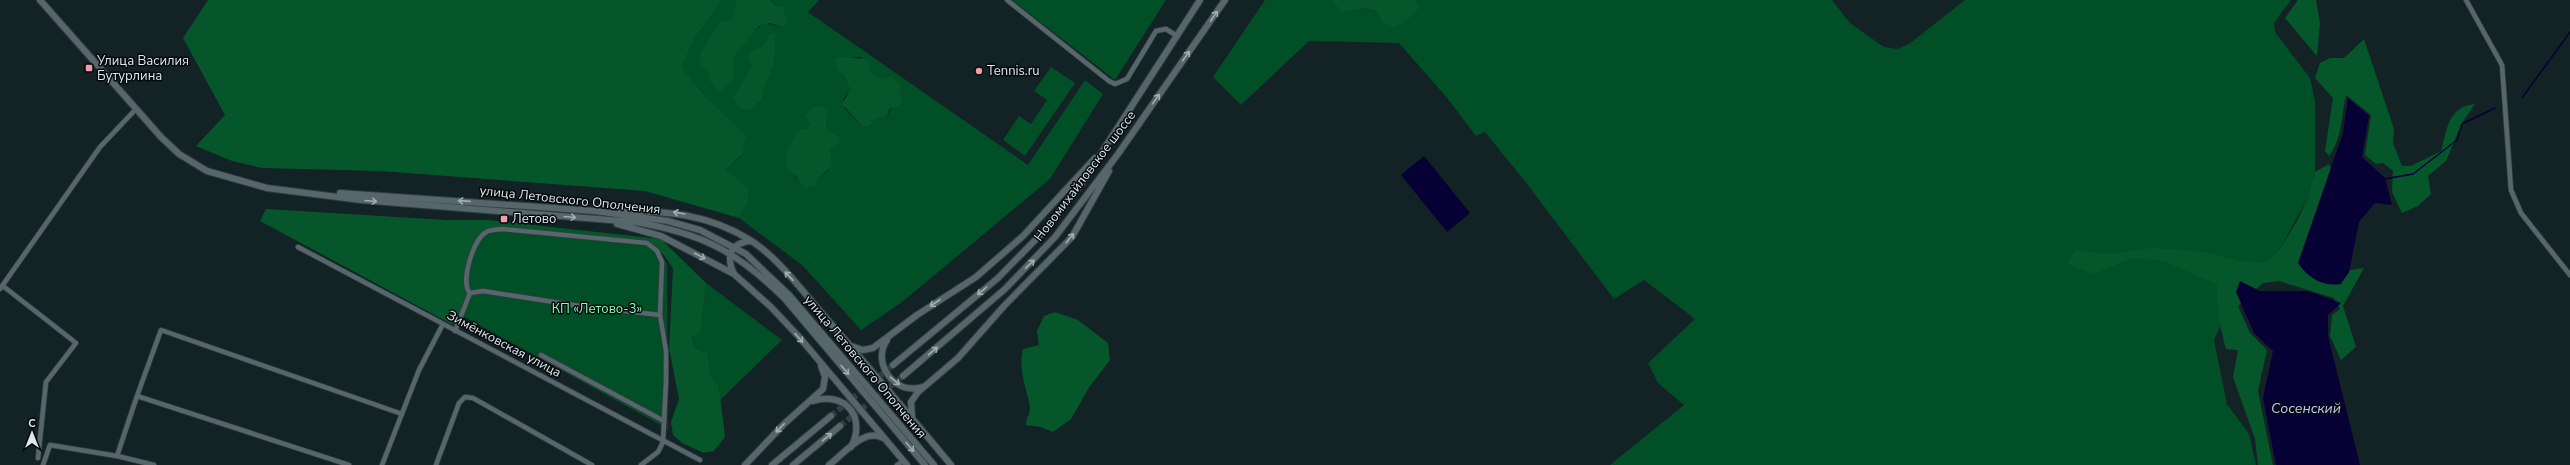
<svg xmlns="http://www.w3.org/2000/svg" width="2570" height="465" viewBox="0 0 2570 465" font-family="'Nunito Sans',sans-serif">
<rect width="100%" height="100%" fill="#132225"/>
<path fill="#004f27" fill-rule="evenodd" d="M 722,0 L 737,0 L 735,16 L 709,71 L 710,82 L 718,91 L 733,78 L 732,57 L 747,38 L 764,23 L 782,27 L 777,7 L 770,0 L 819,0 L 808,12 L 1028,165 L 1085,80 L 1103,94 L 1050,179 L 902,302 L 861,330 L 802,265 L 739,218 L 748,202 L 726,170 L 741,156 L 705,96 L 682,67 L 695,38 ZM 770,33 C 771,41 775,51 775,58 C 773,73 763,85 762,100 L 750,111 C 740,110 738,105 733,96 C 742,87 743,77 751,67 L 747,56 L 750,51 L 761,47 ZM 861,57 L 876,78 L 881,80 L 886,77 L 899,89 L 899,95 L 887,116 L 876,119 L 868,128 L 862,126 L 845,109 L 843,99 L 850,90 L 844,75 L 850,58 ZM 829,110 L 826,127 L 839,137 L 830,148 L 828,170 L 817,180 L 796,179 L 794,174 L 806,129 Z
M 1012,0 L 1166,0 L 1115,80 Z
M 1265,0 L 1332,0 L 1341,13 L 1365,8 L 1376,11 L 1382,22 L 1420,7 L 1416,0 L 1832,0 L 1850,23 L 1884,47 L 1897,49 L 1909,44 L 1965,0 L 2291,0 L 2274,23 L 2275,32 L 2310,78 L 2315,101 L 2315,172 L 2307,199 L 2280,249 L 2263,263 L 2236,292 L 2214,340 L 2227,404 L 2249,434 L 2256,465 L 1610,465 L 1684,405 L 1658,383 L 1648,363 L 1695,319 L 1644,280 L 1614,299 L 1524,180 L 1485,132 L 1476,136 L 1448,99 L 1399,43 L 1309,41 L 1241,105 L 1213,77 Z
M 1051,67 L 1075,83 L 1025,156 L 1003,140 L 1019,116 L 1031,124 L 1047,100 L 1034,91 Z
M 490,228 L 654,244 L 667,264 L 668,429 L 463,316 L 472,241 Z
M 706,283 L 782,340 L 720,400 L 719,387 L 710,373 L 708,353 L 696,349 L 692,336 L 701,333 Z"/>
<path fill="#06562b" d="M 208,0 L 722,0 L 695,38 L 682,67 L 705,96 L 746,136 L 741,155 L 726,170 L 748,188 L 748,202 L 739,218 L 645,191 L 380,171 L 262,168 L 232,161 L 196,146 L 225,115 L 183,38 Z
M 737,0 L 770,0 L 777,7 L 783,7 L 787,24 L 782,27 L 770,23 L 759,26 L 733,57 L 733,79 L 722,91 L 718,91 L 710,82 L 708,71 L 699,64 L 701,52 L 721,21 L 732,21 Z
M 1332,0 L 1416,0 L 1420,7 L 1404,23 L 1393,27 L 1382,22 L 1376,11 L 1365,8 L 1341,13 Z
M 2298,0 L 2316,0 L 2320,23 L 2317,56 L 2285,18 Z
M 770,33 L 775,34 C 774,42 775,49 775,57 C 774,72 763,85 762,100 L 750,111 C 741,110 735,106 733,96 C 742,87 743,77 751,67 L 747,56 L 750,51 L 761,47 Z
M 2364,39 L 2394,129 L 2393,143 L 2402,166 L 2411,166 L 2441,151 C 2447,129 2448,107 2475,104 L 2462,123 L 2446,161 L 2428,176 L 2431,194 L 2418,206 L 2402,213 L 2392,192 L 2393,171 L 2383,163 L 2376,164 L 2365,155 L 2371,115 L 2346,95 C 2341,116 2343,137 2329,156 L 2325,151 L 2333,98 L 2315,78 L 2320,63 L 2330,58 L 2344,58 Z
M 838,57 L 866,59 L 870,63 L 869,69 C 880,82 878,77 892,77 L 901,84 L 899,95 L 903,100 L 900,105 L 889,109 L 887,116 L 876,119 L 868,128 L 862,126 L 842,104 L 850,90 L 844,75 L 839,72 L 834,61 Z
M 819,106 L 829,110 L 826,127 L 839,137 L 840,143 L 830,148 L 832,165 L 817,180 L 816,185 L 805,188 L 794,174 L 789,171 C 783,153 789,144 800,129 L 806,129 L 810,125 L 805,116 L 813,107 Z
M 2329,164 L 2333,175 L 2338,281 L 2350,270 L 2364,268 L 2343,306 L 2356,347 L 2341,360 L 2330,336 L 2332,315 L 2340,309 L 2334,298 L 2279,281 L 2263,283 L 2238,306 L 2250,333 L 2267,350 L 2258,391 L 2273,465 L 2258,465 L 2255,439 L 2233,377 L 2238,350 L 2226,349 C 2220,328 2216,306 2217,284 L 2163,261 L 2133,258 L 2094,274 L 2067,264 L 2075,250 L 2106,254 L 2152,248 L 2206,252 L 2240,261 L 2263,263 L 2280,249 L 2297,221 L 2307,199 L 2315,172 Z
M 266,209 L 447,220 L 488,220 L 661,239 L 706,283 L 701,333 L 692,337 L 696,349 L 708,353 L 710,373 L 719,387 L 725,437 L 714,451 L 704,453 L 682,443 L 673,435 L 671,422 L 679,399 L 669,348 L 673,268 L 663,254 L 649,244 L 502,229 L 485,233 L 476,243 L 468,275 L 468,300 L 455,326 L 260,221 Z
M 1055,312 L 1078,320 L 1108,343 L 1110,360 L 1090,386 L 1071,419 L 1053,432 L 1041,427 L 1026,425 C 1026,418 1031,412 1030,406 C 1026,387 1018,369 1023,349 L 1039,345 L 1037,331 L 1044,316 Z"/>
<path fill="#070035" d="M 2348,98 L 2369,116 L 2362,157 L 2385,178 L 2392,205 L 2375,203 L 2359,222 L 2349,272 L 2341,284 C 2323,287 2308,278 2298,263 L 2343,133 Z
M 1424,156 L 1470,213 L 1447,232 L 1401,175 Z
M 2240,281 L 2260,291 L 2308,291 L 2341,303 L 2328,315 L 2328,336 L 2360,465 L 2276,465 L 2263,398 L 2273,351 L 2254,333 L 2236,292 Z"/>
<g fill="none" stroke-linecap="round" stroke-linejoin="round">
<path stroke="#070035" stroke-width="1.5" d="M 2522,98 L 2570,32
M 2384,179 L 2413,174 L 2457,140 L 2462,124 L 2495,108"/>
<path stroke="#324043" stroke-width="6" stroke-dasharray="6 3" stroke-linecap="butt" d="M 831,416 L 893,365
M 840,426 L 903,376"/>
<defs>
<path id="street" d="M 1007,0 L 1109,81 L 1115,84 L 1127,79 L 1156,31 L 1166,29 L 1177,36
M 2466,0 L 2502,65 L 2511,190 L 2521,213 L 2570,275
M 298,247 L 700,460
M 3,286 L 76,343 L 46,382 L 38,458
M 0,289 L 100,147 L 136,109
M 470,293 L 483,291 L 573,305 L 660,315
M 455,331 L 470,293 C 460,283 473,240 485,233 C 489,229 498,230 503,229 L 647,243 L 657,251 L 662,262 L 660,315 L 666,351 L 666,381 L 663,442 L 658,452 L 641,465
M 541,355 L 664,421
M 137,396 L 349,465
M 117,456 L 137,396 L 161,330 L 402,414
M 43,465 L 50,445 L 117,456 L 154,465
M 382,465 L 419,370 L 443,324
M 436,465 L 459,403 L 465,397 L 473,398 L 592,465
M 897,465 L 903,461"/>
<path id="secondary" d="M 40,0 L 161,137 L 179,154 L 207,171 L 267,188 L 361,200 L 635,222 C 701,233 737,251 785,299 L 925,465
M 340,193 L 595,211 L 668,221 L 700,230 L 746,254 L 790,296 L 934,465
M 619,211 C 666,210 710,215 750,240 C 777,257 799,287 820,311 C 864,362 908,413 951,465
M 617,224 L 661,236 L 734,274 L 771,307 L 800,338 L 907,465
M 734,274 C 726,257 729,243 751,241
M 887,340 C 871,363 895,396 922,387
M 851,346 L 863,350 L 873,348 L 917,315 L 976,277 L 1023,236 L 1095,158
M 893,365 L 998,278 L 1044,231 L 1082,183 L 1200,0
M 903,376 L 1005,289 L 1055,237 L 1118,154 L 1225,0
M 813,401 C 845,391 867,417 851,447
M 912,416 L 911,402 L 918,392 L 958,358 L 1004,306 L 1072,237 L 1109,171
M 745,465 L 784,424 L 823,389 L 825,377 L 821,366
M 772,465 L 831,416
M 793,465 L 840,426
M 829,465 C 843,455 864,427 883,438"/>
</defs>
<use href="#street" stroke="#323c3f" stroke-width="6"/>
<use href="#secondary" stroke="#323c3f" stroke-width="8"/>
<use href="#street" stroke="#56666a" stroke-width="4.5"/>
<use href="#secondary" stroke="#56666a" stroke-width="6"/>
</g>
<defs><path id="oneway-shaft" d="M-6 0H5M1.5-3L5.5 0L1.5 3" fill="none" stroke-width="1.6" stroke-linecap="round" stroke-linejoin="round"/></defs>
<g stroke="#a1aeb1">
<use href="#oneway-shaft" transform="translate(1214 16) rotate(-56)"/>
<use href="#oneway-shaft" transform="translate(1186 56) rotate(-54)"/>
<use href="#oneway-shaft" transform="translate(1156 99) rotate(-55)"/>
<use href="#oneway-shaft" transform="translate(371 201) rotate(5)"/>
<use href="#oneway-shaft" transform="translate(464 201) rotate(-176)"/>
<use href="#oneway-shaft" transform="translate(679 213) rotate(-170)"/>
<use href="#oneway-shaft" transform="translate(570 217) rotate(5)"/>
<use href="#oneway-shaft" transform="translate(1070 238) rotate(-51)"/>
<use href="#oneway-shaft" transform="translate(700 256) rotate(28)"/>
<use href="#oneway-shaft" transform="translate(1030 264) rotate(-44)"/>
<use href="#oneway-shaft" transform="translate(789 276) rotate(-133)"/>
<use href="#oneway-shaft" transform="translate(982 291) rotate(140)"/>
<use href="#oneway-shaft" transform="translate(935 303) rotate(147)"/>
<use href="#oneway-shaft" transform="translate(799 338) rotate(48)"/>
<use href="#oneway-shaft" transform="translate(933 351) rotate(-41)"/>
<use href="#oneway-shaft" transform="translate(845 370) rotate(50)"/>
<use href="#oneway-shaft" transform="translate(895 381) rotate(40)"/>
<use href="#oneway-shaft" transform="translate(780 428) rotate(134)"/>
<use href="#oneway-shaft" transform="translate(827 437) rotate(-40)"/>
<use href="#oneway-shaft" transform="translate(910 447) rotate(50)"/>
</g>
<g fill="#f39aab" stroke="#050a0c" stroke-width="1.5">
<rect x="85" y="64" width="8" height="8" rx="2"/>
<circle cx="979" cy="71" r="4"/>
<rect x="500" y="215" width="8" height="8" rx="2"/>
</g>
<g text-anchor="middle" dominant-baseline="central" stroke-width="3" stroke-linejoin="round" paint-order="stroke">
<g font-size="13" fill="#dfe8eb" stroke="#050a0c" text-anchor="start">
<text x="97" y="61">Улица Василия<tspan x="97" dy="15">Бутурлина</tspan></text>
<text x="987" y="71">Tennis.ru</text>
<text x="512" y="219">Летово</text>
</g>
<g font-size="13" fill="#dfe8eb" stroke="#050a0c">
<text transform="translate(1085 176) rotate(-53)">Новомихайловское шоссе</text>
<text transform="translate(570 200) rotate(6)">улица Летовского Ополчения</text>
<text transform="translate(504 344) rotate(28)">Зимёнковская улица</text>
<text transform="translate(865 367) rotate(50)">улица Летовского Ополчения</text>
</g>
<g font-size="13" fill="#87fdad" stroke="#050a0c">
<text x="597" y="309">КП «Летово-3»</text>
</g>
<g font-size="14" font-style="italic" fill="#bfc8f3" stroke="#050a0c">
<text x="2306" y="408">Сосенский</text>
</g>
</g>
<g transform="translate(32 433)" stroke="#050a0c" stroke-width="3" paint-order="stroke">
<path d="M0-3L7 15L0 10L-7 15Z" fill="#dfe8eb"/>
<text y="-6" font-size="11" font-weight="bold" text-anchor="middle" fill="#dfe8eb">С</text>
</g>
</svg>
